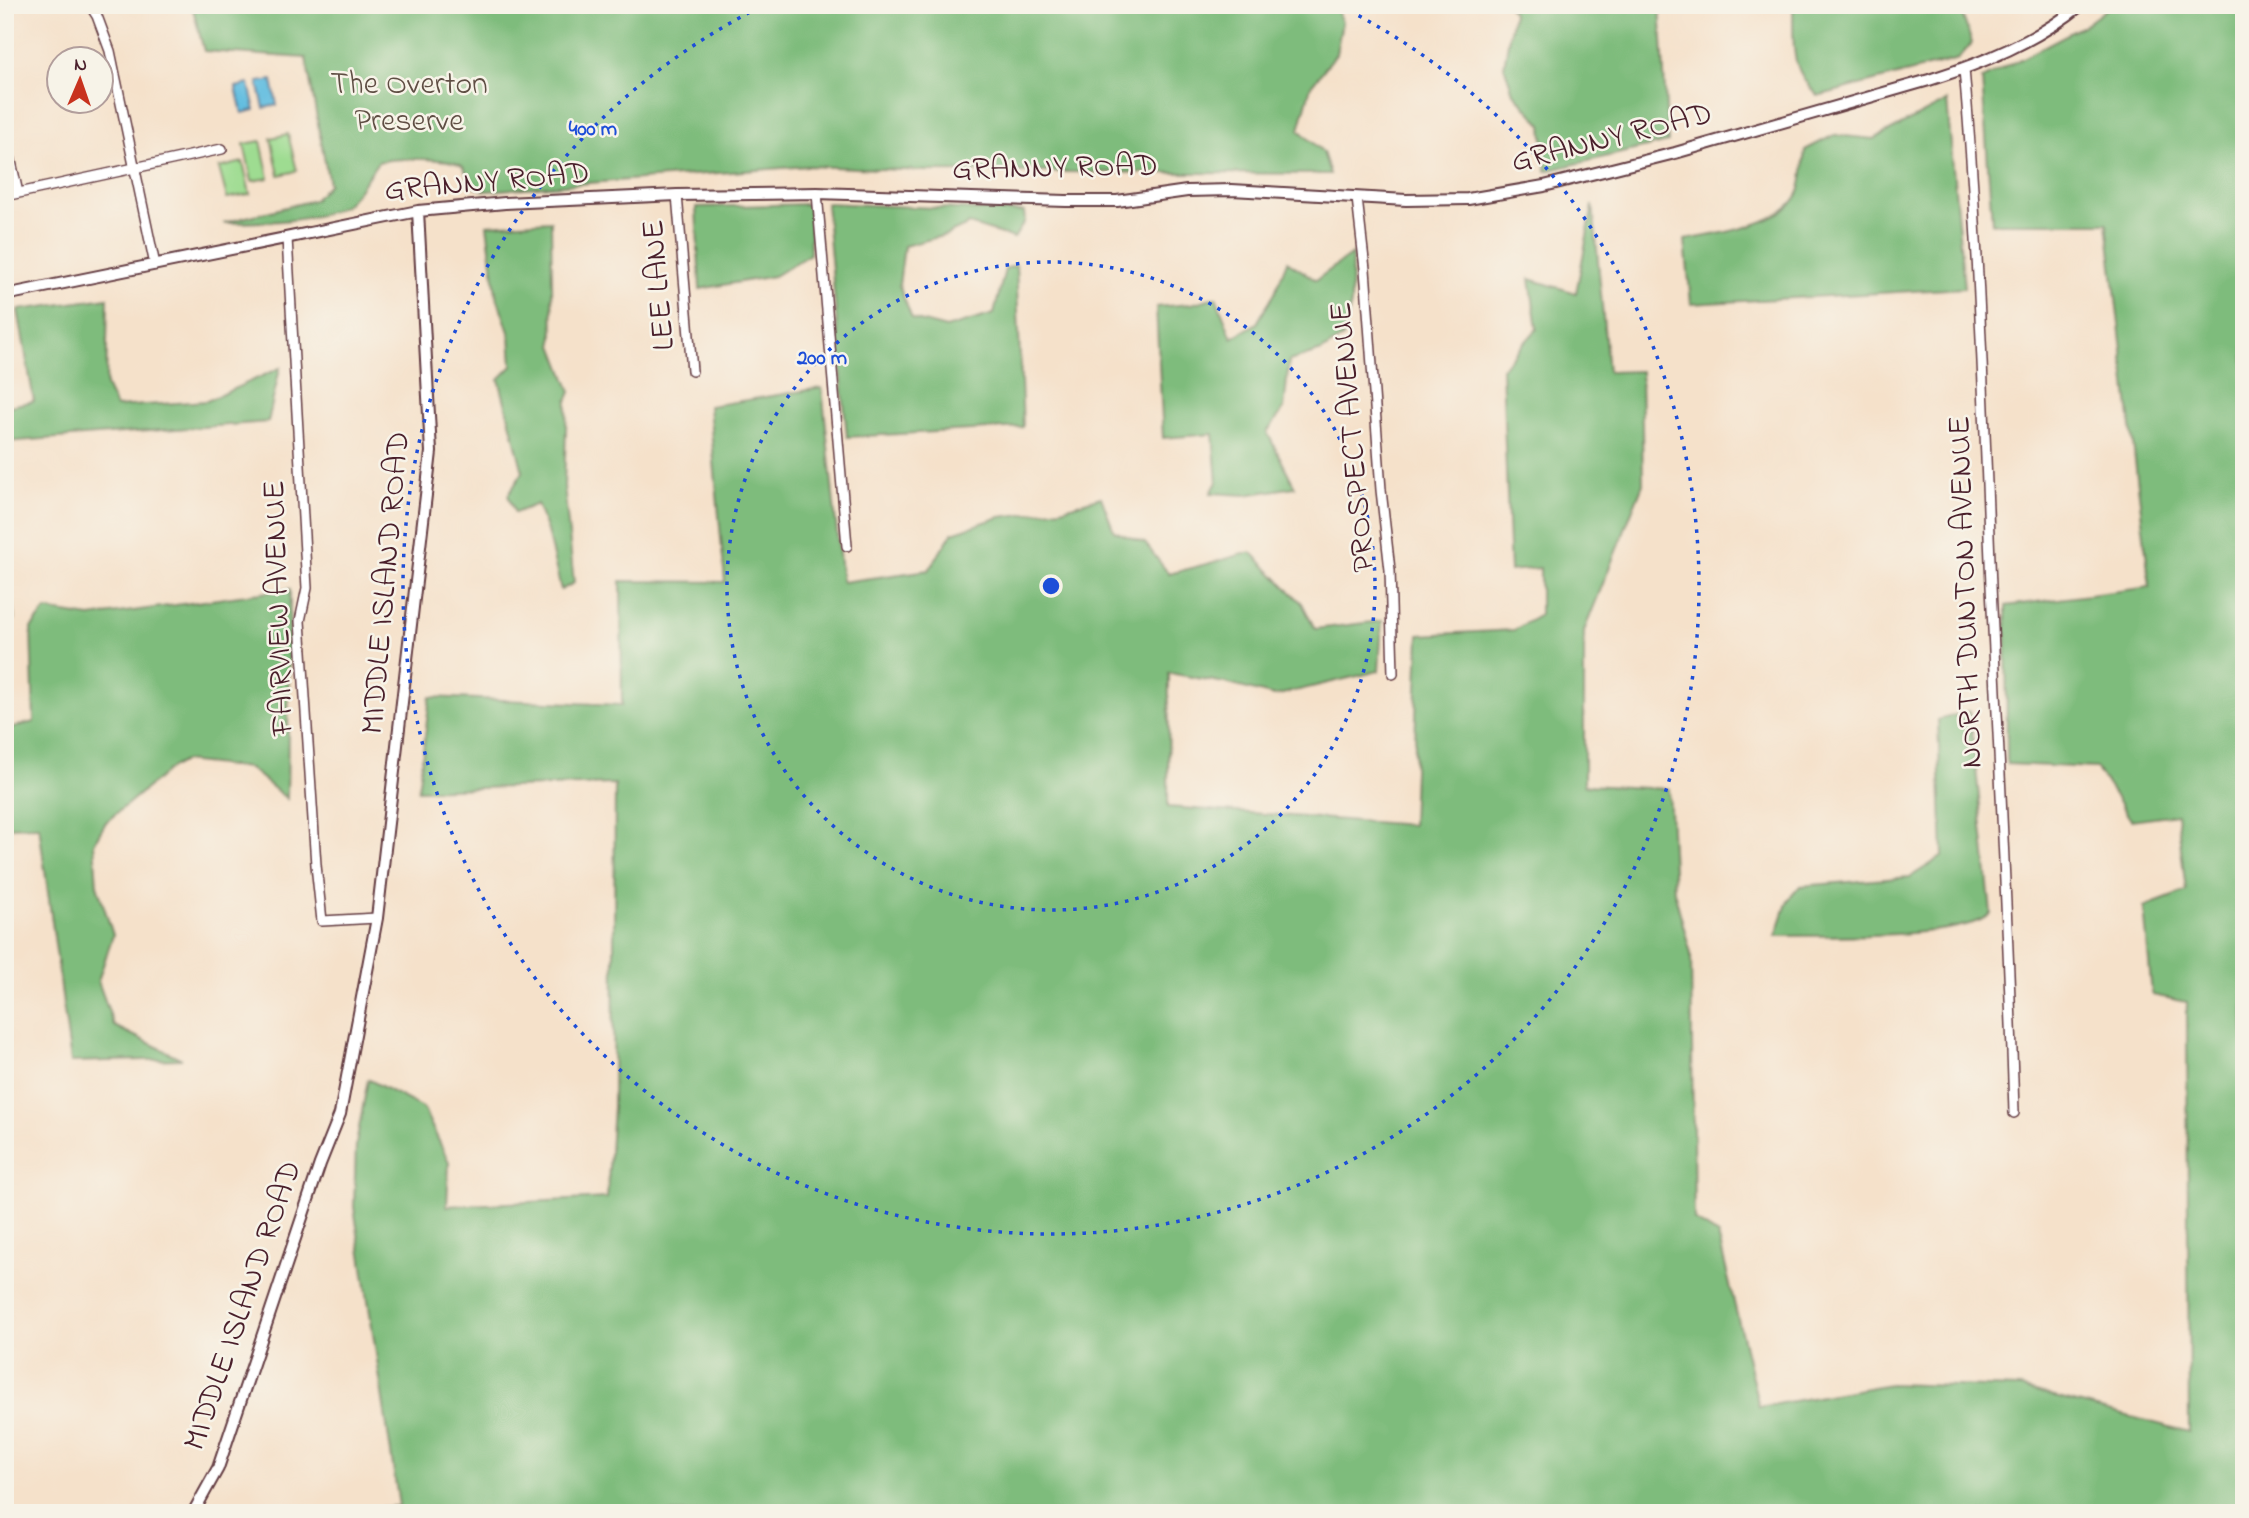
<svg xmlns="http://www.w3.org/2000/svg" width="2249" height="1518" viewBox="0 0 2249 1518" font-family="'Indie Flower',sans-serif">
<rect width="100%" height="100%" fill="#f7f3e8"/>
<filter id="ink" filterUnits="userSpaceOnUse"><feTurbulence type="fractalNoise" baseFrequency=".0143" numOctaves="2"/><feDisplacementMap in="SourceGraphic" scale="14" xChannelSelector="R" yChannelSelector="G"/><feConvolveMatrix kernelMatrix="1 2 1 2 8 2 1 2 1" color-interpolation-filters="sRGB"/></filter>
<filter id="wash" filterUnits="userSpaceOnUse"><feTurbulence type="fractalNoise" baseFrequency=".00686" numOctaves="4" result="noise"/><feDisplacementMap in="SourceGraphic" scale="28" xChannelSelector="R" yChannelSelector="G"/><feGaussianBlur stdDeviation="1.57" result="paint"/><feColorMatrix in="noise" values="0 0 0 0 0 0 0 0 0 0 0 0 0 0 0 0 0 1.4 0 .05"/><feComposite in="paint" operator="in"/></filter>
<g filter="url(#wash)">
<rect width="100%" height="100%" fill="#f5e1ca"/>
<path fill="#9edc91" stroke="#747e5e" stroke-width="2" d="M 288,134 L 297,171 L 279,175 L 271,138 Z
M 261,141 L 269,178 L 252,181 L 244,144 Z
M 243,162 L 250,194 L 227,198 L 219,168 Z"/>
<path fill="#7ebc7b" stroke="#646e53" stroke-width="2" d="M 192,5 L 1335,5 L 1342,22 L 1336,54 L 1311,86 L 1299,130 L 1323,152 L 1330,174 L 927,171 L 808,166 L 487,191 L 471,186 C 469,180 466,170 462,166 C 451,157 392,158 378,162 C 370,172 355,199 345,205 C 312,224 260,222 223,223 L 314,200 L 329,184 L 306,58 L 204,51 Z
M 1508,5 L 1660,5 L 1668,142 L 1546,171 L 1542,125 L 1513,92 L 1504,66 L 1513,13 Z
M 1793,5 L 1959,5 L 1972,43 L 1958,59 L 1818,96 C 1788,68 1794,43 1793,5 Z
M 2112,5 L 2240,5 L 2244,10 L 2244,1513 L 321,1513 L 399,1506 L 354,1207 L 356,1144 L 368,1079 L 423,1108 L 449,1162 L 447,1206 L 607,1198 L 613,1107 L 615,784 L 418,790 L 430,697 L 622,705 L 621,581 L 725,582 L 709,406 L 822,388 L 842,582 L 929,570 L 952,533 L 1000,517 L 1061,509 L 1101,497 L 1114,531 L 1145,543 L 1169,574 L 1251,552 L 1302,603 L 1315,629 L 1382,621 L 1379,671 L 1274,696 L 1225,683 L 1169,673 L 1168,807 L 1412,825 L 1419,635 L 1514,630 L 1540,615 L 1540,568 L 1510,571 L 1502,368 L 1537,329 L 1530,279 L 1576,293 L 1593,205 L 1608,372 L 1641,371 L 1643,484 L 1584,631 L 1584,785 L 1669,789 L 1674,891 L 1691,954 L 1694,1220 L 1718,1235 L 1759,1407 L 1890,1384 L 2020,1388 L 2189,1432 L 2187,1002 L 2152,995 L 2144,907 L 2186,891 L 2177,814 L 2131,820 L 2096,768 L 2007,764 L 2006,606 L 2150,587 L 2107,223 L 1992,223 L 1982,79 L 2085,25 Z
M 1947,101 L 1964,288 L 1691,304 L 1685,240 C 1717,234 1782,226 1798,194 C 1804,182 1803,164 1805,150 L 1834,135 L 1874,139 Z
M 826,203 L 1024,212 L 1025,221 L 1014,238 L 969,224 L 946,235 L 904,246 L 899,285 L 912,319 L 946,328 L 994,314 L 1005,269 L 1016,265 L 1023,427 L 847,437 Z
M 810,204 L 810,254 L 774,276 L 700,289 L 696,207 Z
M 551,221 L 553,345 L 571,392 L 567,401 L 564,486 L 574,583 L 561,590 L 547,531 L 537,504 L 515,513 L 508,495 L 523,472 L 499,379 L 512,366 L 510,335 L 496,294 L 487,225 Z
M 1352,254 L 1351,304 L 1343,337 L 1322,351 L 1289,361 L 1284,409 L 1267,432 L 1295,487 L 1245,495 L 1211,493 L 1217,482 L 1213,434 L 1163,438 L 1156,307 L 1191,304 L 1216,297 L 1232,338 L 1257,323 L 1275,292 L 1287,261 L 1316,280 Z
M 108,298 L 106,386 L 116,407 L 207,401 L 280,368 L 268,422 L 5,442 L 5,407 L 34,401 L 18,310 Z
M 5,557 L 7,557 L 14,619 L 5,619 Z
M 290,589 L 287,799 L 249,768 L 184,761 L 172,767 L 106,822 L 94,843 L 97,885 L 113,935 L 98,981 L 114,1026 L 182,1059 L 71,1062 L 39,826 L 5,827 L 5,729 L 34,722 L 31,628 L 46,610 L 90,617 Z
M 1970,711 L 1991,913 C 1967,940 1817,935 1776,936 L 1788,900 L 1800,886 L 1910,877 L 1943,856 L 1938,720 Z"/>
<path fill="#63bee0" stroke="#566e86" stroke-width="2" d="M 272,80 L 277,105 L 264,108 L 258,82 Z
M 249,84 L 255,110 L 242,113 L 236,87 Z"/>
</g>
<g filter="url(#ink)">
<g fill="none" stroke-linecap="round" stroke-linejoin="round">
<defs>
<path id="minor" d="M 90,5 L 97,16 L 110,51 L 155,265
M 1964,69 C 1979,241 1984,413 1991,586 C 1999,762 2009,937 2014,1113
M 5,134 L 18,193
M 817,193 L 847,546
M 677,195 L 692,371
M 5,196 L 222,149
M 1357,198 L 1365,269 L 1381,490 L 1390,570 L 1393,674
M 287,238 L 307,588 L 300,621 L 316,865 L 322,921 L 377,918"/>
<path id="tertiary" d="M 5,295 L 418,211 L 505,203 L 677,195 L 817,193 L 1066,201 L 1117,201 L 1187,191 L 1232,190 L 1406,200 L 1468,199 L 1544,186 L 1675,153 L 1929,80 C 1983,63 2037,41 2081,5
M 193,1513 L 218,1468 L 320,1164 L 340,1114 L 377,918 L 431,452 L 418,211"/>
</defs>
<use href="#minor" stroke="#643c43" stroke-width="12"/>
<use href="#tertiary" stroke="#643c43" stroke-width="14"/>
<use href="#minor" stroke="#fff" stroke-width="9"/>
<use href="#tertiary" stroke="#fff" stroke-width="10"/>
</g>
</g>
<g fill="none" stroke="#1d4ed8" stroke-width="3.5" stroke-dasharray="3.5 7">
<circle cx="1051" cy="586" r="324"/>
<path d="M1340 6A648 648 0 1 1 762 6"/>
</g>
<g text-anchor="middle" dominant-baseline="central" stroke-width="5" stroke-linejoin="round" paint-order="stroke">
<g font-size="32" fill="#5f4e44" stroke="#f7f3e8">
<text x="409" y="85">The Overton<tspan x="409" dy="37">Preserve</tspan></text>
</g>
<g font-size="32" fill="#4a1f2b" stroke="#f7f3e8">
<text transform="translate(1612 139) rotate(-14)">GRANNY ROAD</text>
<text transform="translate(1055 169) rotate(-1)">GRANNY ROAD</text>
<text transform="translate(487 183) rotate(-5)">GRANNY ROAD</text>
<text transform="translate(660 285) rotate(-95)">LEE LANE</text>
<text transform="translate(1354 437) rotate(-95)">PROSPECT AVENUE</text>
<text transform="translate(387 583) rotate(-85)">MIDDLE ISLAND ROAD</text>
<text transform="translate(1967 592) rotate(-92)">NORTH DUNTON AVENUE</text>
<text transform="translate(280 608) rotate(-92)">FAIRVIEW AVENUE</text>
<text transform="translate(244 1306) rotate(-71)">MIDDLE ISLAND ROAD</text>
</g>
</g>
<circle cx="1051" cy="586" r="10" fill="#1d4ed8" stroke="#f7f3e8" stroke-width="3.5"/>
<g font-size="21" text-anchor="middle" font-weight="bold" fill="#1d4ed8" stroke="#f7f3e8" stroke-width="5" stroke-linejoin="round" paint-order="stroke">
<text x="593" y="135">400 m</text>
<text x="822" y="364">200 m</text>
</g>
<rect width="2249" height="1518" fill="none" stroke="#f7f3e8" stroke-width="28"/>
<g transform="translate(80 80) rotate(2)"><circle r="33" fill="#f7f3e8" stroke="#b29e9c" stroke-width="2"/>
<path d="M0-5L12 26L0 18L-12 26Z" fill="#c8321e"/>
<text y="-10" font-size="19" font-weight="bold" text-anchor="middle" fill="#4a1f2b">N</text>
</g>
</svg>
